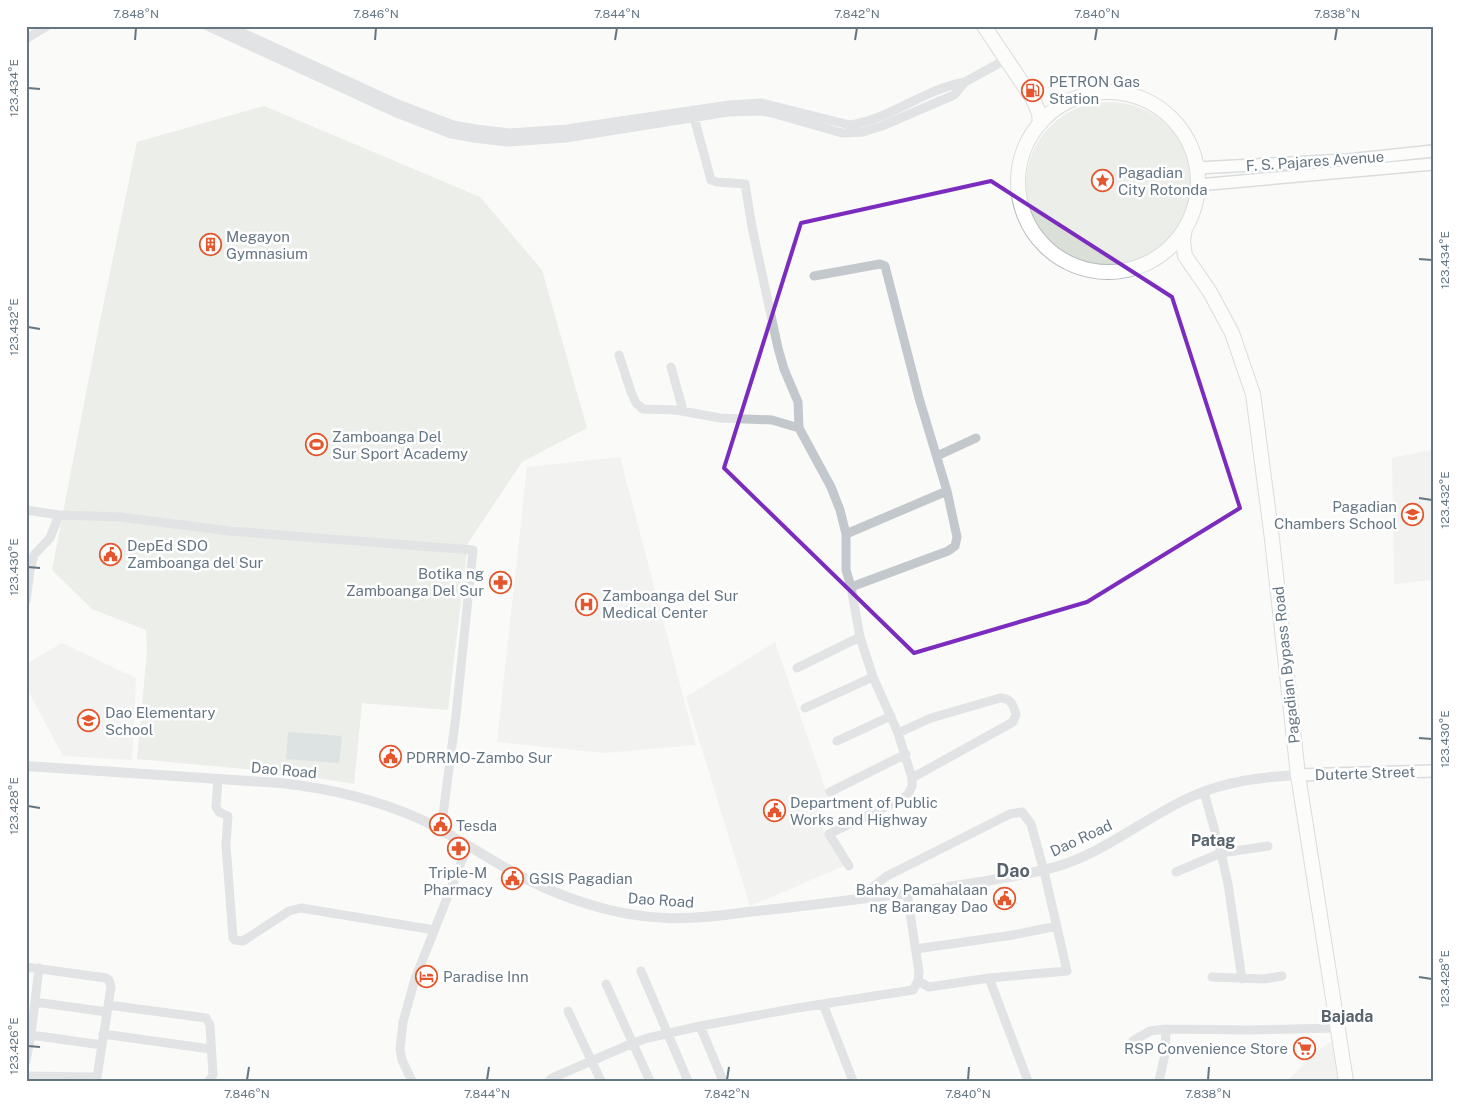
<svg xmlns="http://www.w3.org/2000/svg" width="1459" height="1107" viewBox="0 0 1459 1107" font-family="'Public Sans',sans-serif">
<rect width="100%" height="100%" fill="#fafaf8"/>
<path fill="#e8e9e9" d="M 1431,450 L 1433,451 L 1433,580 L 1394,584 L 1392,458 Z
M 620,457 L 696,745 L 604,753 L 497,742 L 527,467 Z
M 775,642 L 829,799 L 819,821 L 844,866 L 750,906 L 686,697 Z
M 62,643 L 136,678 L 132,760 L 63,756 L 26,687 L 26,664 Z
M 1332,1041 L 1338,1081 L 1287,1081 L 1315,1053 Z"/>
<path fill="#dadfd7" d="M1026 185a83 83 0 1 1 166 0a83 83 0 1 1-166 0Z
M 264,106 L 480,197 L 542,270 L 587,428 L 522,462 L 468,543 L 448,710 L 362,703 L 354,784 L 288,773 L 137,759 L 147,652 L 146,630 L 92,609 L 52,570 L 98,331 L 137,142 Z"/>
<path fill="#bbc7cb" d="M 288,732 L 342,736 L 339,763 L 286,759 Z"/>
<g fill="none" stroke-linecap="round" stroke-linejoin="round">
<defs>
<path id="secondary" d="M 1197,168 L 1347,160 L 1433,151
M 1198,185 L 1433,164
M 1298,775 L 1433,771"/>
<path id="trunk" d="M 984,26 L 1033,99 L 1039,113 L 1040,124
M1018 182a90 90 0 1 1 180 0a90 90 0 1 1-180 0Z
M 1185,228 L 1183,241 L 1185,256 L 1210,292 L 1232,333 L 1253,394 L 1272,539 L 1298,775 L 1346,1081"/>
</defs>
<use href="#secondary" stroke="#b3babf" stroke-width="14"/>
<use href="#trunk" stroke="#b4b9bd" stroke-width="16"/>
<path stroke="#c3c8cc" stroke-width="9" d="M 207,26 L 394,112 L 451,134 L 474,138 L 507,142 L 566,138 L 728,112 L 761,111 L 772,113 L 842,133 L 863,132 L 882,126 L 954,95 L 965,82 L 1005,60
M 228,26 L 398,104 L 453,125 L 476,129 L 509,133 L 567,129 L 729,105 L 762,103 L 850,125 C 891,119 924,89 965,82
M 26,39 L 47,26
M 692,110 L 711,180 L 717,182 L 745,184 L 752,227 L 778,348 L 784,369 L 798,402 L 799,428 L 831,487 L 840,510 L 846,534 L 846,570 L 851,587 L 860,637 L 873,677 L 898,733 L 912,778 L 912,786 L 909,793 L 904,798 L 829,834 L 849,866
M 814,276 L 880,264 L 885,266 L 919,398 L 947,491 L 957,537 L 955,546 L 948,551 L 851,587
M 619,355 L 631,392 L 636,403 L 643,409 L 676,410 L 720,418 L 772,420 L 799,428
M 671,367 L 683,410
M 937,456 L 976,438
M 26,510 L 59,515 L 120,517 L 229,531 L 473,550 L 456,715 L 441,830
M 846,534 L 947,491
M 26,601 L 30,570 L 34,555 L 50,538 L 59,515
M 797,668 L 860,637
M 805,708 L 873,677
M 898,733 L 931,718 L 1000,698 C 1011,698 1013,705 1016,714 L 1013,722 L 912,778
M 837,741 L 891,716
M 218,779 L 216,807 L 219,812 L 228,816 L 226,845 L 233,938 L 235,940 L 243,941 L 289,911 L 301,908 L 434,930
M 830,792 L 906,754
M 1204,792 L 1221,853 L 1228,884 L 1242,979
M 1176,872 L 1221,853 L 1268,846
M 864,898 L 874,886 L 887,876 L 1010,814 L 1022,812 L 1031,824 L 1044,871 L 1067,971 L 989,978 L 929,987 L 918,981
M 916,949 L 1013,935 L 1057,926
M 26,967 L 106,978 L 109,980 L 111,987 L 97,1077 L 26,1076
M 641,971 L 688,1081
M 1212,977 L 1264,979 L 1282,976
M 989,978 L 1028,1081
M 606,984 L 650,1081
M 35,1002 L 107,1012
M 823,1004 L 853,1081
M 108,1005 L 206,1018 L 210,1025 L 213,1075 L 209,1081
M 568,1011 L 601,1081
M 700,1026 L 723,1081
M 103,1034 L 210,1049
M 31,1035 L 102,1045
M 1133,1041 L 1150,1031 L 1166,1029 L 1249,1030 L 1337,1028
M 26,1061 L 31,1035 L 39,968
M 412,1081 L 402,1060 L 400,1049 L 403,1022 L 415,979 L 468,845
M 549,1081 L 552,1078 L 633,1043 L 648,1038 L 700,1026 L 797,1008 L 913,990 L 918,981 L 919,972 L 907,893
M 1159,1081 L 1165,1054 L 1166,1029"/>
<path stroke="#c3c8cc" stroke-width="10" d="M 26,766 L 280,783 C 328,788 375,799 420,819 C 449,833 476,851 504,867 C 552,895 610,916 666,918 C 693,919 720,916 747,912 C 779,909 811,905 843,901 C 892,895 942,889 992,880 C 1016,876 1041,872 1065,864 C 1111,848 1149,815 1193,796 C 1227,781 1261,777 1298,775"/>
<use href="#secondary" stroke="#fff" stroke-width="11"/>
<use href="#trunk" stroke="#fff" stroke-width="14"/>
</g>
<path d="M0 0H1459V1107H0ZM 991,181 L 1172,297 L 1240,508 L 1087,602 L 914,653 L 724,468 L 801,223 Z" fill="#fafaf8" fill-opacity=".55" fill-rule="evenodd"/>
<path fill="none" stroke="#7b2cbf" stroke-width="4" stroke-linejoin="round" d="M 991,181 L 1172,297 L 1240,508 L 1087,602 L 914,653 L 724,468 L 801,223 Z"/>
<path fill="none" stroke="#657683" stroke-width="2" d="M 135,40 L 136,28M 375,40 L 376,28M 615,40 L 617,28M 855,40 L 857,28M 1095,40 L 1097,28M 1335,40 L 1337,28M 28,88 L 40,89M 1419,259 L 1432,260M 28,327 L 40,329M 1419,498 L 1432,500M 28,567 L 40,568M 1419,738 L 1432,739M 28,806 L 40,808M 1419,977 L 1432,979M 28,1046 L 40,1047M 247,1080 L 249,1067M 487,1080 L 489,1067M 727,1080 L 729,1067M 968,1080 L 969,1067M 1208,1080 L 1209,1067"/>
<defs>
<symbol id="fuel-ring" viewBox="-11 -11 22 22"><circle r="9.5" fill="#fff" stroke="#e4572e" stroke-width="1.5"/><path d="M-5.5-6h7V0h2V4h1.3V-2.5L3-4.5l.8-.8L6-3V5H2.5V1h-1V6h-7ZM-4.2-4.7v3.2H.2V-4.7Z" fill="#e4572e"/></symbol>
<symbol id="sight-ring" viewBox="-11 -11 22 22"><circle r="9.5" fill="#fff" stroke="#e4572e" stroke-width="1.5"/><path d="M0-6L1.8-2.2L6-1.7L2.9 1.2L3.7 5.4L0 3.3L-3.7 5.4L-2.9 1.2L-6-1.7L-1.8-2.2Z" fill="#e4572e"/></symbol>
<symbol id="building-ring" viewBox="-11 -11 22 22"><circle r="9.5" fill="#fff" stroke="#e4572e" stroke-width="1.5"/><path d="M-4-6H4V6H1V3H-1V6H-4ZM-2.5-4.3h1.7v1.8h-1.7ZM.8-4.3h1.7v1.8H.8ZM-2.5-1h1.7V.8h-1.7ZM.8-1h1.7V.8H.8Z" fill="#e4572e"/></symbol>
<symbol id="stadium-ring" viewBox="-11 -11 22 22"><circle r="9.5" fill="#fff" stroke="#e4572e" stroke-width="1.5"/><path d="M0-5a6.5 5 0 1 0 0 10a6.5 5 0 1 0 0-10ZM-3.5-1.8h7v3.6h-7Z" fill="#e4572e"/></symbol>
<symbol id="school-ring" viewBox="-11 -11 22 22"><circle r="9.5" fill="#fff" stroke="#e4572e" stroke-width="1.5"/><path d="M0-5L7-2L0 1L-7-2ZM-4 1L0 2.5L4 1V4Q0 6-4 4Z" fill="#e4572e"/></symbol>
<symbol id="civic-ring" viewBox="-11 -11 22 22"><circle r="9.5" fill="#fff" stroke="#e4572e" stroke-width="1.5"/><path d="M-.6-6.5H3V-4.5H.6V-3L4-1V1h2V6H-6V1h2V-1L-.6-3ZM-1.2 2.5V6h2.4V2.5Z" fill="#e4572e"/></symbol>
<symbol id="pharmacy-ring" viewBox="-11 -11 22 22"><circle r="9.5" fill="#fff" stroke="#e4572e" stroke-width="1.5"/><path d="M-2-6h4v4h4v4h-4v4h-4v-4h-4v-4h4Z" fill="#e4572e"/></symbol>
<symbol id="hospital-ring" viewBox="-11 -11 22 22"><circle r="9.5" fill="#fff" stroke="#e4572e" stroke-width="1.5"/><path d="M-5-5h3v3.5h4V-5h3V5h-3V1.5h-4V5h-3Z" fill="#e4572e"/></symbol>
<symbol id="hotel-ring" viewBox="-11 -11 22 22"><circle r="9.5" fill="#fff" stroke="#e4572e" stroke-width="1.5"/><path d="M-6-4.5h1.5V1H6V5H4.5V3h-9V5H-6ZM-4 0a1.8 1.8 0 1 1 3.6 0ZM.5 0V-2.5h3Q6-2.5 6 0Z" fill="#e4572e"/></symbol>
<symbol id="supermarket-ring" viewBox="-11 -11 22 22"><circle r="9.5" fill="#fff" stroke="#e4572e" stroke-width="1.5"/><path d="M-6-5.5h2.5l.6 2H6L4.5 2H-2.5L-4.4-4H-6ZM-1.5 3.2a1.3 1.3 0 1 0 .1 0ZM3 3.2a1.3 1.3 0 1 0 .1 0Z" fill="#e4572e"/></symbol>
</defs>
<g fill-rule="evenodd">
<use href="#fuel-ring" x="1020" y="78" width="25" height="25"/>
<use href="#sight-ring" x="1090" y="168" width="25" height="25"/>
<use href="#building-ring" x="198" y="232" width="25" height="25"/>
<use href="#stadium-ring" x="304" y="432" width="25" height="25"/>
<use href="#school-ring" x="1400" y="502" width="25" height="25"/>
<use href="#civic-ring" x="98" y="542" width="25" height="25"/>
<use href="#pharmacy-ring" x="488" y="570" width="25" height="25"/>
<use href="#hospital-ring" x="574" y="592" width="25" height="25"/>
<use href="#school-ring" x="76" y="708" width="25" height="25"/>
<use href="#civic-ring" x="378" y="744" width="25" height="25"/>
<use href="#civic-ring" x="762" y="798" width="25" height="25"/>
<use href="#civic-ring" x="428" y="812" width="25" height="25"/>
<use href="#pharmacy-ring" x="446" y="836" width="25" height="25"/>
<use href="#civic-ring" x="500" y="866" width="25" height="25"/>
<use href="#civic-ring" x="992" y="886" width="25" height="25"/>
<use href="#hotel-ring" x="414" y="964" width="25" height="25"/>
<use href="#supermarket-ring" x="1292" y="1036" width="25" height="25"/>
</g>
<g text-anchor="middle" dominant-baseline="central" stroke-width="5" stroke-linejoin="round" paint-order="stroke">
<g font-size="15" fill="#657683" stroke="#fff" text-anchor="start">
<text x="1049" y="81">PETRON Gas<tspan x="1049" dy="17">Station</tspan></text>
<text x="1118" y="172">Pagadian<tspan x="1118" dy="17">City Rotonda</tspan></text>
<text x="226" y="236">Megayon<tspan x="226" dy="17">Gymnasium</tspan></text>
<text x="332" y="436">Zamboanga Del<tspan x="332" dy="17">Sur Sport Academy</tspan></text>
<text x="1397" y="506" text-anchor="end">Pagadian<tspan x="1397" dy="17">Chambers School</tspan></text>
<text x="127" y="545">DepEd SDO<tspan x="127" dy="17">Zamboanga del Sur</tspan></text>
<text x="484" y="573" text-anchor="end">Botika ng<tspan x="484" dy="17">Zamboanga Del Sur</tspan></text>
<text x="602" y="595">Zamboanga del Sur<tspan x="602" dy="17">Medical Center</tspan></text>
<text x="105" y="712">Dao Elementary<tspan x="105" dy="17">School</tspan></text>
<text x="406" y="757">PDRRMO-Zambo Sur</text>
<text x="790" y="802">Department of Public<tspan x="790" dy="17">Works and Highway</tspan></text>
<text x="456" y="825">Tesda</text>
<text x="458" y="872" text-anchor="middle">Triple-M<tspan x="458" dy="17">Pharmacy</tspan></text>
<text x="529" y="878">GSIS Pagadian</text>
<text x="988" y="889" text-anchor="end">Bahay Pamahalaan<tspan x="988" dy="17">ng Barangay Dao</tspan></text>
<text x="443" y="976">Paradise Inn</text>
<text x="1288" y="1048" text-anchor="end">RSP Convenience Store</text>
</g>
<g font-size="15" fill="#657683" stroke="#fff">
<text transform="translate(1315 161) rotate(-4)">F. S. Pajares Avenue</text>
<text transform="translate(1286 665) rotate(-96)">Pagadian Bypass Road</text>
<text transform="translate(284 770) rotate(5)">Dao Road</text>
<text transform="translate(1365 773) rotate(-2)">Duterte Street</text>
<text transform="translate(1081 838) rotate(-25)">Dao Road</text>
<text transform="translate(661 900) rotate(4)">Dao Road</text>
</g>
<g font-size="16" font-weight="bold" fill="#57646e" stroke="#fff">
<text x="1213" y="840">Patag</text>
<text x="1347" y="1016">Bajada</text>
</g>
<g font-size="18" font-weight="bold" fill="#57646e" stroke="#fff">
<text x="1013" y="870">Dao</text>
</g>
</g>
<rect width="1459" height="1107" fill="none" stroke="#ffffff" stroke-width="55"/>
<rect x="28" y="28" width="1404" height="1052" fill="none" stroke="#657683" stroke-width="2"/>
<g font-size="12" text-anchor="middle" fill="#657683">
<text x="136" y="18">7.848°N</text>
<text x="376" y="18">7.846°N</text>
<text x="617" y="18">7.844°N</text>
<text x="857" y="18">7.842°N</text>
<text x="1097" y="18">7.840°N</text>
<text x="1337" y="18">7.838°N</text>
<text transform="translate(14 88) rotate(-90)" y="4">123.434°E</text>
<text transform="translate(1445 260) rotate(-90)" y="4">123.434°E</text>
<text transform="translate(14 327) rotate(-90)" y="4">123.432°E</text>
<text transform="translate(1445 500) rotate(-90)" y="4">123.432°E</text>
<text transform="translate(14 567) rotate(-90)" y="4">123.430°E</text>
<text transform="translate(1445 739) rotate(-90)" y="4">123.430°E</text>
<text transform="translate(14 806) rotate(-90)" y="4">123.428°E</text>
<text transform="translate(1445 979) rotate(-90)" y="4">123.428°E</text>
<text transform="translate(14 1046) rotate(-90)" y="4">123.426°E</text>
<text x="247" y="1098">7.846°N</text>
<text x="487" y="1098">7.844°N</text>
<text x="727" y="1098">7.842°N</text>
<text x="968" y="1098">7.840°N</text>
<text x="1208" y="1098">7.838°N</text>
</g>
</svg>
